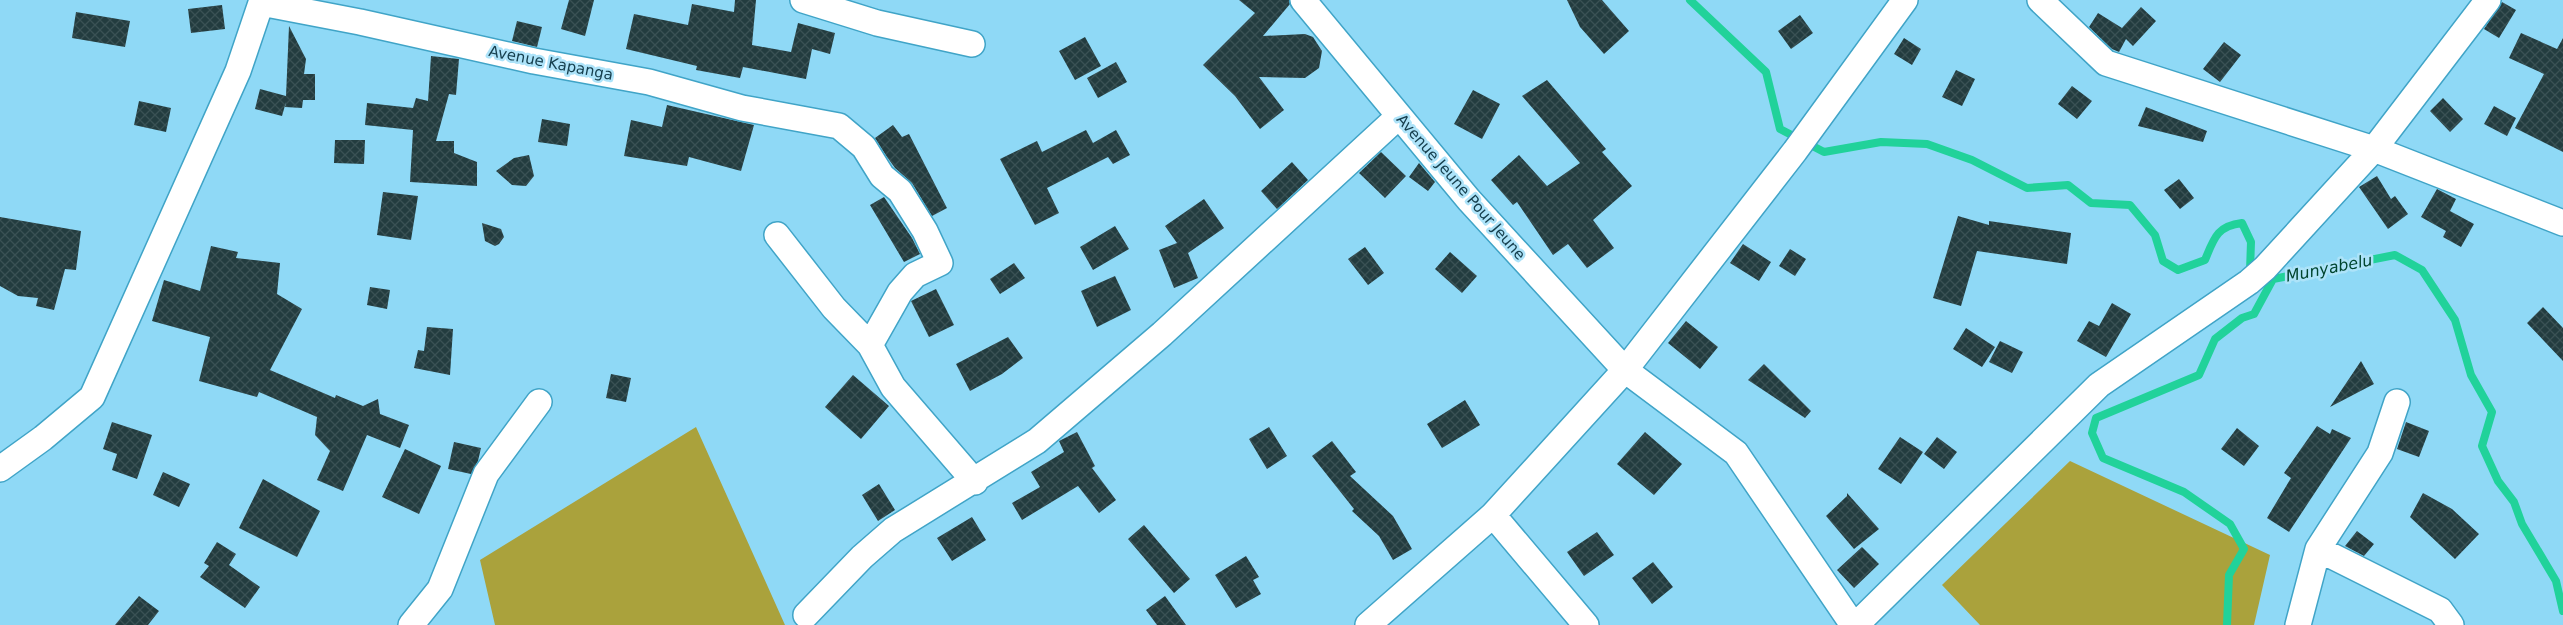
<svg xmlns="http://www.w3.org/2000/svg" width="2563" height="625" viewBox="0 0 2563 625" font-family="'DejaVu Sans',sans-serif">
<defs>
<pattern id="building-cross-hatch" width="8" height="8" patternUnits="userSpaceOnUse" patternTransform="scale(1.25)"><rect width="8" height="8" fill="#233c3f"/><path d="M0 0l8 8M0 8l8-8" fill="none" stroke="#3a5154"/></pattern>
</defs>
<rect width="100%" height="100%" fill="#8fd9f6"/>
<path fill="#aaa23c" d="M 696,427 L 785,625 L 495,625 L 480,560 Z
M 2070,461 L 2270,555 L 2254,625 L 1980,625 L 1942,585 Z"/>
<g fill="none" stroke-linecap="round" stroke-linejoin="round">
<path stroke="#21d29a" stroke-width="8" d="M 1690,0 L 1766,72 L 1780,129 L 1824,152 L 1881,142 L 1927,144 L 1972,160 L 2027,188 L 2068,185 L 2091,203 L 2130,205 L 2155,235 L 2163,261 L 2178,270 L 2205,260 C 2214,238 2217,226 2242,223 L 2251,242 L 2250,271 L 2253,272
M 2264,276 L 2273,279 L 2395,255 L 2422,270 L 2455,320 L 2471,375 L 2492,412 L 2482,446 L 2498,481 L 2514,502 L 2522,524 L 2556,581 L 2563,611
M 2227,625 L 2229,575 L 2244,549 L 2230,524 L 2184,492 L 2103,458 L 2092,433 L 2096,418 L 2199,375 L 2215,339 L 2242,318 L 2254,314 L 2273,279"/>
</g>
<path fill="url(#building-cross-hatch)" d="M 569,0 L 594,0 L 585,36 L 561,29 Z
M 735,0 L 756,0 L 752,45 L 791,52 L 798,23 L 835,33 L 830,54 L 812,49 L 806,79 L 743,67 L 740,78 L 696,70 L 697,66 L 626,49 L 634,14 L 688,25 L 692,4 L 734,12 Z
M 1239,0 L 1289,0 L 1290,4 L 1263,36 L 1305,34 L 1313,37 L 1322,51 L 1319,68 L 1305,78 L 1259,77 L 1284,110 L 1260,129 L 1235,96 L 1203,65 L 1255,13 Z
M 1567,0 L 1602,0 L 1629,31 L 1604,54 L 1580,27 Z
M 2502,2 L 2516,10 L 2499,38 L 2484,29 Z
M 222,5 L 225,29 L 191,33 L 188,9 Z
M 2141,7 L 2156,21 L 2133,46 L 2126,39 L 2119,52 L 2112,49 L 2089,27 L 2098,13 L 2122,28 Z
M 76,12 L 130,21 L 125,47 L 72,38 Z
M 1800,15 L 1813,33 L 1791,49 L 1778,31 Z
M 517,21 L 542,27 L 537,47 L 512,41 Z
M 289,26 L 306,59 L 304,74 L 315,74 L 315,100 L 303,100 L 302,108 L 285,107 L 286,102 L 282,116 L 255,109 L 260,89 L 286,96 Z
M 2521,33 L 2557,49 L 2563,38 L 2563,152 L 2515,128 L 2544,74 L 2509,58 Z
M 1085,37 L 1101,66 L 1075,80 L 1059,51 Z
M 1904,38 L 1921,49 L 1912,65 L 1894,54 Z
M 2224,42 L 2241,55 L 2220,82 L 2203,69 Z
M 431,56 L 459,59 L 456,95 L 449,94 L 436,141 L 454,141 L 454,153 L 477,162 L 477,186 L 410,182 L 413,130 L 365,125 L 367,103 L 413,108 L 416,98 L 428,101 Z
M 1116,62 L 1127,82 L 1098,98 L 1087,78 Z
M 1956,70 L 1975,79 L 1962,106 L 1942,97 Z
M 1547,80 L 1606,149 L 1602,152 L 1632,186 L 1593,220 L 1614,248 L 1587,268 L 1568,244 L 1553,255 L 1517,202 L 1513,205 L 1491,180 L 1519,155 L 1547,186 L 1580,163 L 1522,96 Z
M 2072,86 L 2092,101 L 2077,119 L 2058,104 Z
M 1473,90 L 1500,104 L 1482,139 L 1454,124 Z
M 2443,98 L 2463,119 L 2450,132 L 2430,111 Z
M 139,101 L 171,108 L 166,132 L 134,125 Z
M 667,105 L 754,125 L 741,171 L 689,157 L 687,166 L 624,156 L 631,120 L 662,127 Z
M 2494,106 L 2516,118 L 2507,136 L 2484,124 Z
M 2146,107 L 2207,131 L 2203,142 L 2138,126 Z
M 542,119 L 570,124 L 567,146 L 538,142 Z
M 893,125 L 902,137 L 909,134 L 947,208 L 932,216 L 912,183 L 895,168 L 887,157 L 875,138 Z
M 1086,130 L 1093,143 L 1116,130 L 1130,155 L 1113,164 L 1108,157 L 1047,188 L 1059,213 L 1035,225 L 1000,159 L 1037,141 L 1042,152 Z
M 335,140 L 365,140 L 364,164 L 334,163 Z
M 1381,152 L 1406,176 L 1385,198 L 1359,173 Z
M 529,155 L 534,176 L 526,186 L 512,185 L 496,171 L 514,158 Z
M 1292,162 L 1308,180 L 1277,209 L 1261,191 Z
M 1419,163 L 1435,182 L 1428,191 L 1409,177 Z
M 2377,176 L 2391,199 L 2395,196 L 2408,214 L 2388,229 L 2359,187 Z
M 2179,179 L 2194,198 L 2180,209 L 2164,190 Z
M 2437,189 L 2456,199 L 2450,211 L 2474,224 L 2461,247 L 2443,237 L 2446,231 L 2421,217 Z
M 383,192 L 418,196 L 411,240 L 377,235 Z
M 884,197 L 912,238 L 920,254 L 904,262 L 870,205 Z
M 1204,199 L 1224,228 L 1188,253 L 1198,278 L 1174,288 L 1159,250 L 1177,243 L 1165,226 Z
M 1958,216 L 1989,225 L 1989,221 L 2071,233 L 2067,264 L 1977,251 L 1961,306 L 1933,298 Z
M 0,217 L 81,231 L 76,270 L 65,269 L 54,310 L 36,306 L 38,298 L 18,296 L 0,286 Z
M 482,223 L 501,229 L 504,237 L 499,244 L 495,246 L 485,241 Z
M 1115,226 L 1129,249 L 1093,270 L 1080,247 Z
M 1743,244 L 1771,262 L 1759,281 L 1730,263 Z
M 211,246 L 238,252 L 236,258 L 280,263 L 277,294 L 302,309 L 270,370 L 335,398 L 336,395 L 363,406 L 378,399 L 380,414 L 409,425 L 400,448 L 367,435 L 343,491 L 317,480 L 330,451 L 315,435 L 317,417 L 259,392 L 257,397 L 199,381 L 210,337 L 152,321 L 164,280 L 200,291 Z
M 1365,247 L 1384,273 L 1368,285 L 1348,259 Z
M 1790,249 L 1806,259 L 1795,276 L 1779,266 Z
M 1450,252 L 1477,276 L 1462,293 L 1435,269 Z
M 1014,263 L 1025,278 L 1000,294 L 990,279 Z
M 1115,276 L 1131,310 L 1097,327 L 1081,291 Z
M 370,287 L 390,290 L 387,309 L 367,305 Z
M 936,289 L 954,325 L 929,337 L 911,301 Z
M 2112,303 L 2131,314 L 2106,357 L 2077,341 L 2089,321 L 2099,326 Z
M 2543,307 L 2563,328 L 2563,361 L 2527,323 Z
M 1686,321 L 1718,347 L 1700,369 L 1668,343 Z
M 427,327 L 453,329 L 450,375 L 414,368 L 418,350 L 424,351 Z
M 1966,328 L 1995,347 L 1982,367 L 1953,349 Z
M 1008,337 L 1023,358 L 1002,374 L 970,391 L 956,364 Z
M 2000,341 L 2023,352 L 2012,373 L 1989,362 Z
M 2361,361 L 2374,384 L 2330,407 Z
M 1764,364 L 1811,411 L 1805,418 L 1748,380 Z
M 611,374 L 631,378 L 626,402 L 606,398 Z
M 853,375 L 889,406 L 861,439 L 825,407 Z
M 1465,400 L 1480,425 L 1442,448 L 1427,424 Z
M 112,422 L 152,435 L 137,479 L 112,470 L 117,454 L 103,449 Z
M 2406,422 L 2429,431 L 2419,457 L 2397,449 Z
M 2317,426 L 2330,434 L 2332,429 L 2351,438 L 2289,532 L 2267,518 L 2291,478 L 2284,473 Z
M 1269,427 L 1287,456 L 1267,469 L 1249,439 Z
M 2237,428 L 2259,446 L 2244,466 L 2221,449 Z
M 1077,432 L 1095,466 L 1092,468 L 1116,500 L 1099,513 L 1078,486 L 1022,520 L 1012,503 L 1040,487 L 1031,472 L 1064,452 L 1059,441 Z
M 1645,432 L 1682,464 L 1654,495 L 1617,464 Z
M 1900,437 L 1923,452 L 1901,484 L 1878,469 Z
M 1937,437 L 1957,452 L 1944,469 L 1924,454 Z
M 1332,441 L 1356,472 L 1350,476 L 1393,516 L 1412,549 L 1393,560 L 1379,536 L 1352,511 L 1354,509 L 1312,456 Z
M 454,442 L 481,448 L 478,461 L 471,474 L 448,469 Z
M 405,449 L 441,466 L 419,514 L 382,497 Z
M 163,472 L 190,484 L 179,507 L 153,495 Z
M 263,479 L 320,511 L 297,557 L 239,528 Z
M 879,484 L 895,510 L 878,521 L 862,495 Z
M 1847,493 L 1879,529 L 1854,549 L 1826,516 L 1847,496 Z
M 2423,493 L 2452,509 L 2479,534 L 2455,559 L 2410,517 Z
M 972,517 L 986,540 L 952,561 L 937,538 Z
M 1144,525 L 1190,579 L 1174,593 L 1128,539 Z
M 2357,531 L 2374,544 L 2364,556 L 2345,546 Z
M 1597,532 L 1614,555 L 1584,576 L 1567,552 Z
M 217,542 L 236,554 L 229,565 L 260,587 L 245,608 L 200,577 L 209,566 L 204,563 Z
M 1862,547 L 1879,564 L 1854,588 L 1837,570 Z
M 1246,556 L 1259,577 L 1253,580 L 1261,594 L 1236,608 L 1215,575 Z
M 1653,562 L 1673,587 L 1652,604 L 1632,578 Z
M 139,596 L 159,611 L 148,625 L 115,625 Z
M 1165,596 L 1186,625 L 1157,625 L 1146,610 Z"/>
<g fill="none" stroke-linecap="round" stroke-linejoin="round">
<defs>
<path id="minor" d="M 803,0 L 877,23 L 972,44
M 1303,0 L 1469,200 L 1625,370 L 1736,453 L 1853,625
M 2040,0 L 2106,63 L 2374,149 L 2563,223
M 261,3 L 360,22 L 534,61 L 649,82 L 742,108 L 839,126 L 864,147 L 882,176 L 900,191 L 925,231 L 940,263 L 915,275 L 900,292 L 870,345
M 777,235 L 834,308 L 870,345 L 893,387 L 975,482
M 0,469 L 43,438 L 92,397 L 238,71 L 262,0
M 1493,515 L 1586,625
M 2318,549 L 2440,610 L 2451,625
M 806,615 L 862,557 L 893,530 L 1037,441 L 1162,334 L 1399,116
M 411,625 L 440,589 L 486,474 L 539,402
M 1368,625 L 1493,515 L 1625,370 L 1795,151 L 1905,0
M 1856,625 L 2099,385 L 2249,282 L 2265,268 L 2374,149 L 2488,0
M 2298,625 L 2318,549 L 2380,453 L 2397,402"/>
</defs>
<use href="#minor" stroke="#40a4c7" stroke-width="28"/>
<use href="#minor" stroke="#fff" stroke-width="25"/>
</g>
<g text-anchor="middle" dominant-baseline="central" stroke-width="5" stroke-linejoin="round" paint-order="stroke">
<g font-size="15" fill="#17404f" stroke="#ade3f9">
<text transform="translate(551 63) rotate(11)">Avenue Kapanga</text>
<text transform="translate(1461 187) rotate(49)">Avenue Jeune Pour Jeune</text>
</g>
<g font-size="16" font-style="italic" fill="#00452f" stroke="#ade3f9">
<text transform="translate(2329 268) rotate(-11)">Munyabelu</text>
</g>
</g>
</svg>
